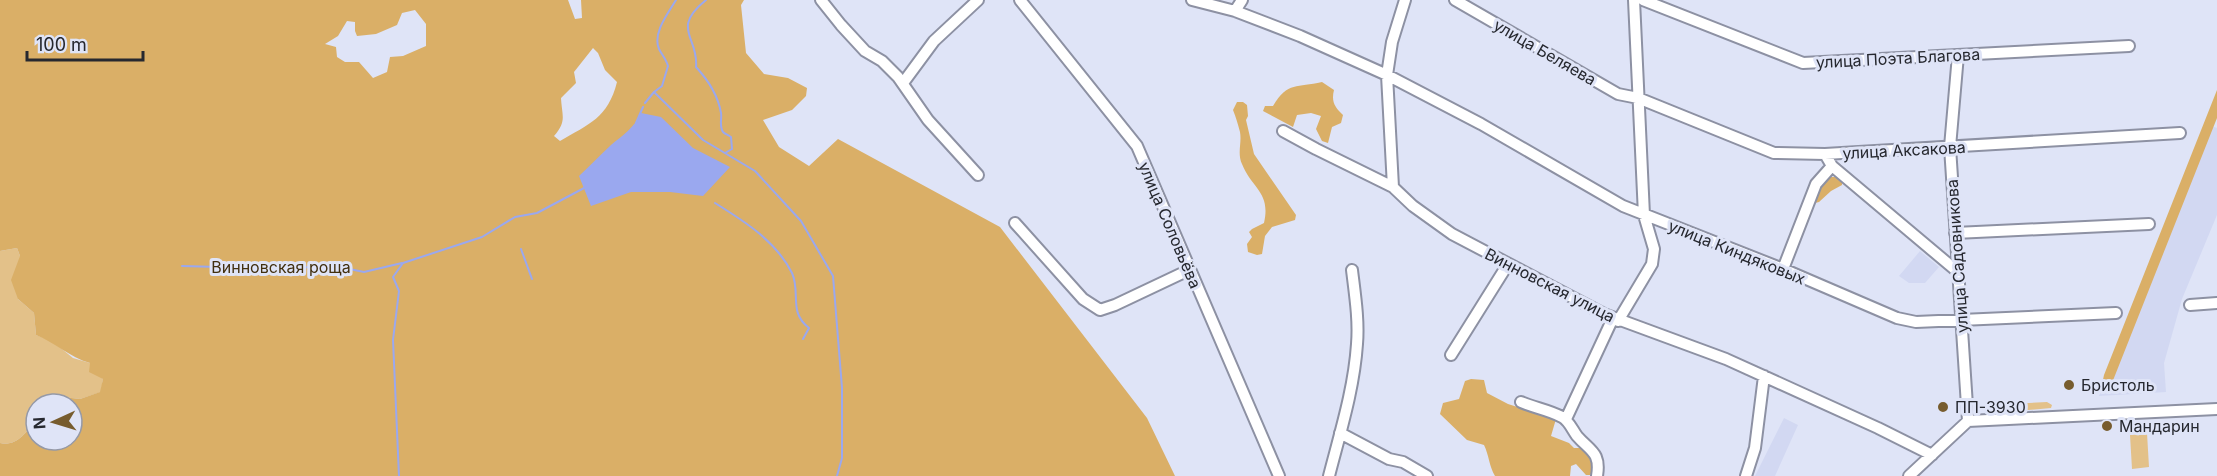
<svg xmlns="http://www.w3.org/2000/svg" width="2217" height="476" viewBox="0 0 2217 476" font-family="Inter,sans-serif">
<rect width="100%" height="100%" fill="#dfe4f7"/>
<path fill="#d2d8f2" d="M 2209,125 L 2217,128 L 2217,215 L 2182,299 L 2164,363 L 2166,392 L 2099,396 Z
M 1920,251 L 1939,267 L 1925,283 L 1909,283 L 1899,276 Z
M 1784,418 L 1798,425 L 1775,476 L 1755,476 Z"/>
<path fill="#e3c189" d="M 17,248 L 20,256 L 18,299 L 34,313 L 36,335 L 52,341 L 73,358 L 90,363 L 103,379 L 101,392 L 80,399 L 63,397 L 55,404 L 36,404 L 36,422 C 25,432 17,447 0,443 L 0,251 Z
M 2047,402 L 2052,405 L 2051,408 L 2016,411 L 2009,409 L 2009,404 Z
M 2147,433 L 2149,467 L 2132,469 L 2130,435 Z"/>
<path fill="#daaf67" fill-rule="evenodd" d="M 0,0 L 568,0 L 575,19 L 582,18 L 581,0 L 744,0 L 741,5 L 746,53 L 764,74 L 788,78 L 807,88 L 806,96 L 792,110 L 763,120 L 779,147 L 809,166 L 838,139 L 1000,227 L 1147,418 L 1175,476 L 0,476 L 0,443 C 17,447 25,432 36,422 L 36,440 L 72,440 L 72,404 L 55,404 L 63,397 L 80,399 L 100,392 L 103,379 L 89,372 L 90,363 C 69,357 56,343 36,335 L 34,313 L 18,299 L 11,280 L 20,256 L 17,248 L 0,251 ZM 415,10 L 426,24 L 426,46 L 403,56 L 390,57 L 387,72 L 373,78 L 359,62 L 345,62 L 337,57 L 336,47 L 325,44 L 338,36 L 347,21 L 355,22 L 355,31 L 357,36 L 376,34 L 397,25 L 402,13 ZM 593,48 L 598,53 L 605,70 L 617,82 C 608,118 589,124 560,141 L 554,136 C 567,121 562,116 561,98 L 576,83 L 574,72 Z
M 1322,82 L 1334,90 C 1331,102 1335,107 1343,115 L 1341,123 L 1332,127 L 1328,143 L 1322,141 L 1316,129 L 1321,116 L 1311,113 L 1297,115 L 1293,127 L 1263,111 L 1265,106 L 1273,106 C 1288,81 1297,88 1322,82 Z
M 2217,90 L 2217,118 L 2110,388 L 2105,392 L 2101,389 L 2104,375 Z
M 1237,102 L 1243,102 L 1247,105 L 1248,116 L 1246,120 L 1254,154 L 1296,215 L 1295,220 L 1272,227 L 1265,236 L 1262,254 L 1257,255 L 1248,252 L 1247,244 L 1252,237 L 1249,232 L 1252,229 L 1264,223 C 1271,192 1252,189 1242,164 C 1237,153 1242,143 1240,132 C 1238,125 1236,117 1233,110 Z
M 1828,177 L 1835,177 L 1842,181 L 1842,185 L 1831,191 L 1819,202 L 1815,203 L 1817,187 Z
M 1471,379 L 1484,380 L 1487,393 L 1508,404 L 1556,419 L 1551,436 L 1569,443 L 1574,448 L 1588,448 C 1594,457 1598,467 1590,475 L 1586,475 L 1576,464 L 1571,466 L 1570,476 L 1495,476 C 1489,466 1489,455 1484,445 L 1467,440 L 1440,414 L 1443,403 L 1459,399 L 1465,381 Z"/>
<path fill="#9aa8ef" d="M 641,113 L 661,117 L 693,148 L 730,167 L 703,196 L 670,192 L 631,192 L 591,206 L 579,176 C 590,166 600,155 611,145 C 623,135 634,128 641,113 Z"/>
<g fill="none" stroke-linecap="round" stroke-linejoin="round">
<path stroke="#9aa8ef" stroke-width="2" d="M 706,0 C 670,29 699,37 696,67 C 708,80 718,95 721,113 C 722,119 719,126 723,132 C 725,134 728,135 731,137 L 732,149 L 725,153
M 654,92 L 703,140 L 755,171 L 801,221 L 833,276 L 842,388 L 842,458 L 837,476
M 645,103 L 654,92 L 662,86 L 668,66 C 666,59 662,55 659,49 C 652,33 669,12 676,0
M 636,123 L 643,107
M 715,203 C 744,221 776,241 792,273 C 801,293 788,312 809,328 L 803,339
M 521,249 L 532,279
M 182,266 L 297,269 L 325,264 L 364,272 L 402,263
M 399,476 L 393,340 L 399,291 L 393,277 L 403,263 L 482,237 L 515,217 L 537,213 L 586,187"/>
<defs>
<path id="minor" d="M 821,0 L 841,25 L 865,51 L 882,61 L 898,77 L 928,120 L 978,175
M 1020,0 L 1137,146 L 1279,476
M 1192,0 L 1235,11 L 1300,36 L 1387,75 L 1481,124 L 1623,206 L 1783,269 L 1897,318 L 1916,322 L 2116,313
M 1455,0 L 1618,94 L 1638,98 L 1774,153 L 1825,154 L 2180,133
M 1643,0 L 1803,63 L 2129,46
M 1235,11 L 1242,0
M 1958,55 L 1950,147 L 1968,421
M 903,83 L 934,41 L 978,0
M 1283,131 L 1316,149 L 1393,187 L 1413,206 L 1452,234 L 1604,314 L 1726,359 L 1878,428 L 1932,455
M 1825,154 L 1832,166 L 1958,272
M 1393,187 L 1387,75 L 1392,42 L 1405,0
M 1015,223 L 1083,299 L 1100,310 L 1115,305 L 1189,270
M 1955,233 L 2149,224
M 1783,269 L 1816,184 L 1832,166
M 2190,305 L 2217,303
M 1618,321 L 1652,264 L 1654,249 L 1644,215 L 1634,0
M 1451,355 L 1508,264
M 1521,402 C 1535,408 1549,410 1562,417 C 1569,421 1572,429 1577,436 C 1590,451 1601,452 1597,476
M 1566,419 L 1613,318
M 1340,433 L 1389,459 L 1403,462 L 1427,476
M 1329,476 C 1340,433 1354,389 1357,344 C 1359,320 1355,295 1352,270
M 1746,476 L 1755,448 L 1764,376
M 1909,476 L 1968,421 L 2217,409"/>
</defs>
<use href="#minor" stroke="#8d91a3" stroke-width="14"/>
<use href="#minor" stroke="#fff" stroke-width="10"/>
</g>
<g fill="#775c2e" stroke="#dfe4f7" stroke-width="2">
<circle cx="2069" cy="385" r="6"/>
<circle cx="1943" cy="407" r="6"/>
<circle cx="2107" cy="426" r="6"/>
</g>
<g text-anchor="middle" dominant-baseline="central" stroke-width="6" stroke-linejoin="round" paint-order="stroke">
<g font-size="16" fill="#26282f" stroke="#dfe4f7">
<text transform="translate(1545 52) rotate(30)">улица Беляева</text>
<text transform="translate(1898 58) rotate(-3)">улица Поэта Благова</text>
<text transform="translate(1904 150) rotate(-3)">улица Аксакова</text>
<text transform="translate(1170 225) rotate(67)">улица Соловьёва</text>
<text transform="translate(1737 252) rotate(22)">улица Киндяковых</text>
<text transform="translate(1957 256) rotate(-94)">улица Садовникова</text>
<text transform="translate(1550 285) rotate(27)">Винновская улица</text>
</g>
<g font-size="16" fill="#412f0f" stroke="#dfe4f7">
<text x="281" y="267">Винновская роща</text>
</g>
<g font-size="16" fill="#26282f" stroke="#dfe4f7" text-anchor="start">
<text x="2081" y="385">Бристоль</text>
<text x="1955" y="407">ПП-3930</text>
<text x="2119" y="426">Мандарин</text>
</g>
</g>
<g transform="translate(54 422) rotate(266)"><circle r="28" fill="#dfe4f7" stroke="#9599a7" stroke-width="1.5"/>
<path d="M0-4.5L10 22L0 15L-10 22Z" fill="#775c2e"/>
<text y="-9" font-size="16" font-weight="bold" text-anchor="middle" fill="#26282f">N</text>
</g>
<path d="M27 51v9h116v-9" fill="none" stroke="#26282f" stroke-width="3"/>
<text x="36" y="51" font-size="18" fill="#26282f" stroke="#dfe4f7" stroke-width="4.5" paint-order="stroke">100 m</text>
</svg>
